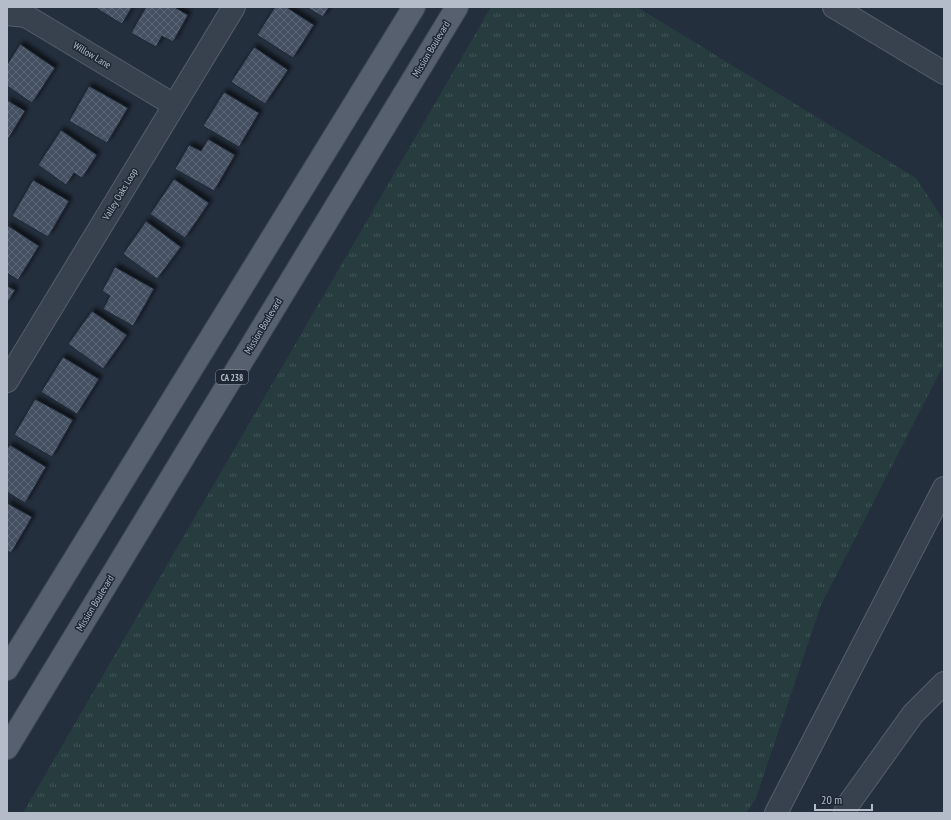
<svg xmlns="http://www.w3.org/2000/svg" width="951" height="820" viewBox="0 0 951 820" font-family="'PT Sans Narrow',sans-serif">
<defs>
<pattern id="grass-tufts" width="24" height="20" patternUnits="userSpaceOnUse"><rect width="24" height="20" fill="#263c3f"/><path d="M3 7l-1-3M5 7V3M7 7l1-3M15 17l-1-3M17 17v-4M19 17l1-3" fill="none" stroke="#435659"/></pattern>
<pattern id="building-cross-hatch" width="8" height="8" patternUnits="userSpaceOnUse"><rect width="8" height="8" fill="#455162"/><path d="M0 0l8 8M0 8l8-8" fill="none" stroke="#5d6877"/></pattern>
<filter id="shadow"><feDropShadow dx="3.5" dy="-3.5" stdDeviation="2" flood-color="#0009"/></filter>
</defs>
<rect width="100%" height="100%" fill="#242f3e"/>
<path fill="url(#grass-tufts)" d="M 491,7 L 637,7 L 916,178 L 944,221 L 944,364 L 821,605 L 756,798 L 746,813 L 23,813 Z"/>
<path fill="url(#building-cross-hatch)" stroke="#1f2835" filter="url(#shadow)" d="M 94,7 L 132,7 L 122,24 Z
M 146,7 L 174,7 L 188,15 L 173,42 L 162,36 L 156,47 L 131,33 Z
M 275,7 L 286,7 L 314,25 L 293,58 L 257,35 Z
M 306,7 L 329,7 L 323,17 Z
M 20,44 L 55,68 L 32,103 L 7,86 L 7,65 Z
M 254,47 L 288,70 L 265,104 L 231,82 Z
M 89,86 L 128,108 L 107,143 L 69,121 Z
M 224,92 L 259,113 L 239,147 L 203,126 Z
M 7,100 L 25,111 L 7,141 Z
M 61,130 L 97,155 L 82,178 L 74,173 L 66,185 L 38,165 Z
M 208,139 L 235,155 L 214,191 L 175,169 L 189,145 L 201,151 Z
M 174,179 L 209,203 L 185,238 L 150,214 Z
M 33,180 L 69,201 L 48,237 L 12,216 Z
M 146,221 L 181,247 L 157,279 L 123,254 Z
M 7,225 L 39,246 L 18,280 L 7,273 Z
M 115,267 L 154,289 L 133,326 L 103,309 L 110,296 L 102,291 Z
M 7,286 L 15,290 L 7,304 Z
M 92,311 L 127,335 L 103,369 L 68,344 Z
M 63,357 L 99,379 L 77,414 L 41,392 Z
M 35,399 L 73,420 L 52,457 L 14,435 Z
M 10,445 L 46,467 L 25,503 L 7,492 L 7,449 Z
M 7,503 L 32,517 L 11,553 L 7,551 Z"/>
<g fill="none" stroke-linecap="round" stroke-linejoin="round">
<defs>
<path id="minor" d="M 834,7 L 944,73
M 7,14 L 26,16 L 174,105
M 7,381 L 234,7
M 776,813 L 944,488
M 845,813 L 847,806 L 913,714 L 944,683"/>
<path id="major" d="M 7,669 L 414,7
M 7,748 L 457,7"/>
</defs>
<use href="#minor" stroke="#565f6c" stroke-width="24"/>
<use href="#major" stroke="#414a57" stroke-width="24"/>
<use href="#minor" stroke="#38414e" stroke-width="22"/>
<use href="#major" stroke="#56606e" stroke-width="22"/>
</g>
<g text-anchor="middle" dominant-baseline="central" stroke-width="3" stroke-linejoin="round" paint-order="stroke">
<rect fill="#1d2633" stroke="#878f9c" stroke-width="1" x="216" y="370" width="32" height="14" rx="3"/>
<g font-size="9" font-weight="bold" fill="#b4bcc9">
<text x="232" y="377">CA 238</text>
</g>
<g font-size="10" fill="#b4bcc9" stroke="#1d2633">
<text transform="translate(431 49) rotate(-59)">Mission Boulevard</text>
<text transform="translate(92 55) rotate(31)">Willow Lane</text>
<text transform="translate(120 194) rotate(-59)">Valley Oaks Loop</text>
<text transform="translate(263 326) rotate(-59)">Mission Boulevard</text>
<text transform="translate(95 603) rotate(-59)">Mission Boulevard</text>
</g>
</g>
<rect width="951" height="820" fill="none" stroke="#b4bcc9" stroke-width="16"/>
<path d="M815 804v6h57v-6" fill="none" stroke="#b4bcc9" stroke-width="2"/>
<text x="821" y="804" font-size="12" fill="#b4bcc9" stroke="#1d2633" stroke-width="3" paint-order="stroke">20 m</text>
</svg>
